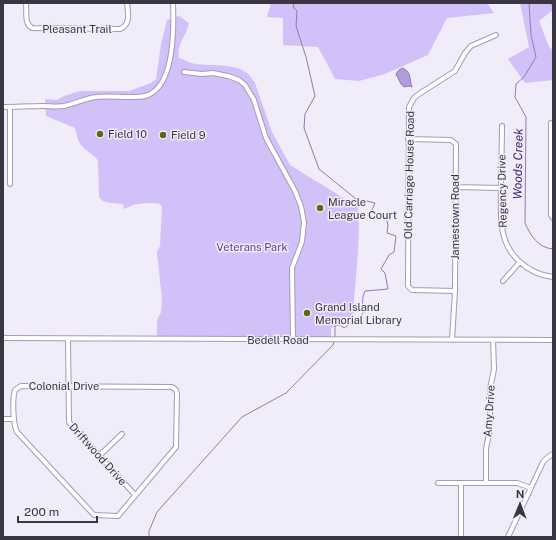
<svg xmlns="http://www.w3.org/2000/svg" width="556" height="540" viewBox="0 0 556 540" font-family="'Public Sans',sans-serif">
<rect width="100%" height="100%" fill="#f0ecfa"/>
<path fill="#d2c1f8" d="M 271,3 L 487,3 L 494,13 L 447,18 L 428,55 L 385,74 L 359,81 L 335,79 L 318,47 L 283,45 L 283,18 L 267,17 Z
M 520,3 L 553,3 L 553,10 L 539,21 L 549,47 L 553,50 L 553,80 L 525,83 L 508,59 L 529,47 Z
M 179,16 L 189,23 C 187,35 176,45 179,58 C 185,60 191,64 197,64 C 218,67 244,61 255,83 L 272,132 L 290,165 L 358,207 C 361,243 355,278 353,314 L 347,323 L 339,324 L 331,328 L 331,337 L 157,337 L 157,320 L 161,312 L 162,300 L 157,252 L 160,246 L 162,207 L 160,204 C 153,202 141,203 133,205 C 130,206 128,208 124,209 L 123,204 C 115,203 103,204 99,197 L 98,161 C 94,154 87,152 82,146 C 77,141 77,134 75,128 L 46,116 L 45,99 L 57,100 L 64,96 L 80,91 L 129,91 L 151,83 L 156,79 L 161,44 L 167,20 Z"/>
<path fill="#b19dda" stroke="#8d7ead" d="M 403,68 C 412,73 409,79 412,87 L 409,86 L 404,87 L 401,84 L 396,74 C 398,71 399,69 403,68 Z"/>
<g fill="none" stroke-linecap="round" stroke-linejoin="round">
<path stroke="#8d7ead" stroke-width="1" d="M 293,3 L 294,8 L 297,11 L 296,26 L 306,57 L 315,96 L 305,114 L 304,128 L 319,169 L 361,203 L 367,201 L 375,203 L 369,217 L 373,219 L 376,217 L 386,218 L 388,225 L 387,233 L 396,236 L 394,252 L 389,255 L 381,269 L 385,273 L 388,289 L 365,291 C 362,297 362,305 364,312 L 358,319 L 344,328 L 340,325 L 335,326 L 335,337
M 529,3 L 531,35 L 536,57 L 524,77 L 516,84 L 515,97 L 526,117 L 525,223 C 531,236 538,248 553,249
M 551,3 L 553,7
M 149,537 L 149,531 L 157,512 L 242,417 L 286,393 L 333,345 L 334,342"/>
<defs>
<path id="minor" d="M 26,3 C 27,12 24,24 32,28 L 120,29 C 131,25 128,12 127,3
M 184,72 L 202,74 L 213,73 L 228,76 L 239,80 L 245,85 L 254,100 L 266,138 L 295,191 L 301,206 L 304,222 L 302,242 L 292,268 L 293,340
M 3,107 C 16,107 29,106 43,106 C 50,106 57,107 64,106 C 75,104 85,98 96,97 C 110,95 133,99 145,96 C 175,88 174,28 173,3
M 10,107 L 10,184
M 551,123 L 551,215 L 553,218
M 502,126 C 502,145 501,165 501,184 C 501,198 500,213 502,227 C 505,254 527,274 553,277
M 408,139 L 451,140 L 456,144 L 455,291 L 452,340
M 455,187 L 501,188
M 503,281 L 520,262
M 455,291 L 412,290 L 408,286 L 409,107 L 414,98 L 419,94 L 455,71 L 465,53 L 471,46 L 496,35
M 3,338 L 553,340
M 68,339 L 69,422 L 135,495
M 21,386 L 172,387 L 176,390 L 177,394 L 176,447 L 118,516 L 94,515 L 17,432 C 13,424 12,399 15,390 Z
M 3,419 L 14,419
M 99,456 L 122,434
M 438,483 L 517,483 L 531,488
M 486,483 L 486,449 L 490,428 L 490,389 L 494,369 L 493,340
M 461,537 L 461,483
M 508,537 L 543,462 L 548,457 L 553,454"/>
</defs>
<use href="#minor" stroke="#a399bb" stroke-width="6"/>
<use href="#minor" stroke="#fff" stroke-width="4"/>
</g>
<g fill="#5c6a13" stroke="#f0ecfa" stroke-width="1.5">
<circle cx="100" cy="134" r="4"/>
<circle cx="163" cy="135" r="4"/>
<circle cx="320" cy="208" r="4"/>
<circle cx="307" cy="313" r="4"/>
</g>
<g text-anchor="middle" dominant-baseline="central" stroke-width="3" stroke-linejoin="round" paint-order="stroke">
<g font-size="11" fill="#393543" stroke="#f0ecfa">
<text x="77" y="29">Pleasant Trail</text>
<text transform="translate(409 175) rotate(-89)">Old Carriage House Road</text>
<text transform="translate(502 191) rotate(-91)">Regency Drive</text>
<text transform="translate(455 217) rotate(-90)">Jamestown Road</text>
<text x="278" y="340">Bedell Road</text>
<text x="64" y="386">Colonial Drive</text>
<text transform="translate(489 411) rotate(-86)">Amy Drive</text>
<text transform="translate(98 454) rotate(48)">Driftwood Drive</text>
</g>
<g font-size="11" fill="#393543" stroke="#f0ecfa" text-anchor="start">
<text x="108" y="134">Field 10</text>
<text x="171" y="135">Field 9</text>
<text x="328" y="202">Miracle<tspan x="328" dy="13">League Court</tspan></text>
<text x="315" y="307">Grand Island<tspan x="315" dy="13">Memorial Library</tspan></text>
</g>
<g font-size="11" fill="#5d418a" stroke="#f0ecfa">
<text x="252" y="247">Veterans Park</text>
</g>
<g font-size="12" font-style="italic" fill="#3a1b62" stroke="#f0ecfa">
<text transform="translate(518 164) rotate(-89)">Woods Creek</text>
</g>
</g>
<rect width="556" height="540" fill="none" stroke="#393543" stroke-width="8"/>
<g transform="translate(520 504) rotate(1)" stroke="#f0ecfa" stroke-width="3" paint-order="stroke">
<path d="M0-3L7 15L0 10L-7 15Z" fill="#393543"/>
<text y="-6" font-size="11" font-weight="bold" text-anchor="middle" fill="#393543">N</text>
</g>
<path d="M18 516v6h79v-6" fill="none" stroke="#393543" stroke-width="2"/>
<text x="24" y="516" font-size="12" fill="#393543" stroke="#f0ecfa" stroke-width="3" paint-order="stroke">200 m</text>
</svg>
